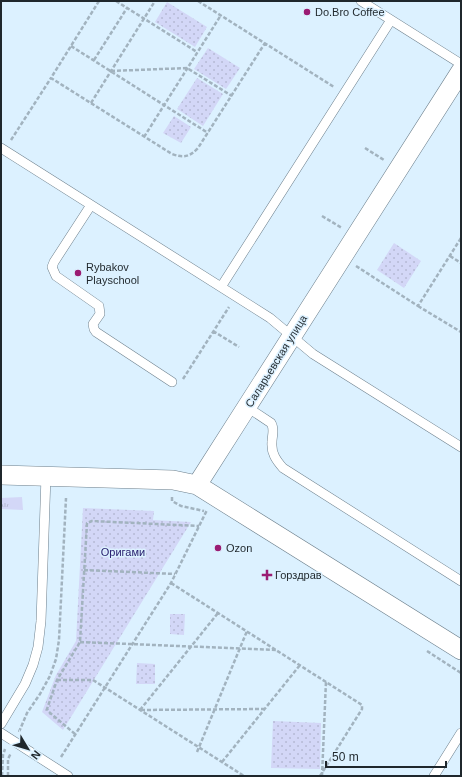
<svg xmlns="http://www.w3.org/2000/svg" width="462" height="777" viewBox="0 0 462 777" font-family="Helvetica,sans-serif">
<defs>
<pattern id="grass-tufts" width="24" height="20" patternUnits="userSpaceOnUse"><rect width="24" height="20" fill="#d3d7f7"/><path d="M3 7l-1-3M5 7V3M7 7l1-3M15 17l-1-3M17 17v-4M19 17l1-3" fill="none" stroke="#b5b9d4"/></pattern>
<pattern id="park-dots" width="8" height="8" patternUnits="userSpaceOnUse"><rect width="8" height="8" fill="#d3d7f7"/><path d="M2 2h.1M6 6h.1" fill="none" stroke="#b5b9d4" stroke-width="1.8" stroke-linecap="round"/></pattern>
</defs>
<rect width="100%" height="100%" fill="#dcf1ff"/>
<path fill="url(#grass-tufts)" d="M 22,497 L 23,510 L 1,509 L 1,498 Z"/>
<path fill="url(#park-dots)" d="M 167,2 L 207,27 L 195,47 L 155,22 Z
M 208,48 L 240,68 L 226,89 L 194,69 Z
M 197,78 L 223,94 L 203,126 L 177,109 Z
M 174,116 L 191,127 L 181,143 L 163,133 Z
M 394,243 L 421,261 L 404,288 L 377,270 Z
M 83,508 L 154,511 L 153,520 L 191,522 L 63,730 L 42,712 L 56,675 L 76,641 Z
M 170,614 L 185,614 L 184,635 L 170,634 Z
M 137,663 L 155,664 L 155,684 L 136,684 Z
M 273,721 L 321,723 L 320,769 L 271,768 Z"/>
<g fill="none" stroke-linecap="round" stroke-linejoin="round">
<defs>
<path id="lane" d="M 361,1 L 461,64
M 1,148 L 270,318 L 313,354 L 461,447
M 91,205 L 54,262 L 52,267 L 56,276 L 99,306 L 100,314 L 93,324 L 94,329 L 96,332 L 172,382
M 221,287 L 391,20
M 247,407 L 271,423 C 275,429 272,435 272,442 C 271,453 276,460 283,468 L 461,581
M 1,724 L 25,684 L 33,665 L 38,647 L 41,621 L 46,476
M 1,733 L 68,776
M 434,776 L 461,733"/>
<path id="street" d="M 1,475 L 173,480 L 197,485 L 461,650
M 197,485 L 461,71"/>
</defs>
<use href="#lane" stroke="#6e808d" stroke-width="10"/>
<use href="#street" stroke="#6e808d" stroke-width="20"/>
<path stroke="#a2b3bf" stroke-width="2.5" stroke-dasharray="4 2" stroke-linecap="butt" d="M 99,1 L 51,78 L 172,154 C 183,158 190,157 198,148 L 265,43
M 116,1 L 197,52
M 198,1 L 334,87
M 71,46 L 208,133
M 94,60 L 127,8
M 111,71 L 187,68 L 232,96
M 91,103 L 155,1
M 144,137 L 221,15
M 11,140 L 51,78
M 365,148 L 384,160
M 322,216 L 342,228
M 450,256 L 461,263
M 356,266 L 418,306 L 461,238
M 418,306 L 461,332
M 213,331 L 239,347
M 183,379 L 229,307
M 172,497 L 172,501 L 181,506 L 204,511
M 84,570 L 175,574
M 171,583 L 362,705 L 362,709 L 320,776
M 80,642 L 277,650
M 427,651 L 461,673
M 57,680 L 93,680 L 244,776
M 140,710 L 218,613
M 141,710 L 264,709
M 19,732 L 27,713 L 40,694 L 50,676 L 56,659 L 59,640 L 66,498
M 75,734 L 49,712 L 47,709 L 57,680 L 80,642 L 87,523 L 92,521 L 199,526
M 197,752 L 247,631
M 61,757 L 171,583 L 207,510
M 222,762 L 300,665
M 2,776 L 3,755 L 5,749
M 8,776 L 8,759 L 11,753
M 322,776 L 326,681"/>
<use href="#lane" stroke="#fff" stroke-width="9"/>
<use href="#street" stroke="#fff" stroke-width="19"/>
</g>
<g fill="#9a1c73" stroke="#dcf1ff" stroke-width="1.5">
<circle cx="307" cy="12" r="4"/>
<circle cx="78" cy="273" r="4"/>
<circle cx="218" cy="548" r="4"/>
<path d="M265 569h4v4h4v4h-4v4h-4v-4h-4v-4h4z"/>
</g>
<g text-anchor="middle" dominant-baseline="central" stroke-width="3" stroke-linejoin="round" paint-order="stroke">
<g font-size="11" fill="#1f272c" stroke="#dcf1ff" text-anchor="start">
<text x="315" y="12">Do.Bro Coffee</text>
<text x="86" y="267">Rybakov<tspan x="86" dy="13">Playschool</tspan></text>
<text x="226" y="548">Ozon</text>
<text x="275" y="575">Горздрав</text>
</g>
<g font-size="11" fill="#1f272c" stroke="#dcf1ff">
<text transform="translate(276 361) rotate(-58)">Саларьевская улица</text>
</g>
<g font-size="11" fill="#292170" stroke="#dcf1ff">
<text x="123" y="552">Оригами</text>
</g>
</g>
<rect width="462" height="777" fill="none" stroke="#1f272c" stroke-width="4"/>
<g transform="translate(28 749) rotate(128)" stroke="#dcf1ff" stroke-width="3" paint-order="stroke">
<path d="M0-3L7 15L0 10L-7 15Z" fill="#1f272c"/>
<text y="-6" font-size="11" font-weight="bold" text-anchor="middle" fill="#1f272c">N</text>
</g>
<path d="M326 761v6h120v-6" fill="none" stroke="#1f272c" stroke-width="2"/>
<text x="332" y="761" font-size="12" fill="#1f272c" stroke="#dcf1ff" stroke-width="3" paint-order="stroke">50 m</text>
</svg>
